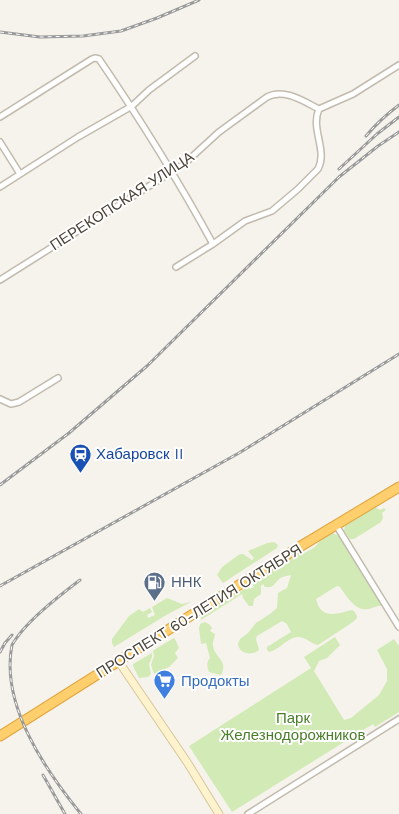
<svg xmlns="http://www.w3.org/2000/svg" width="399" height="814" viewBox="0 0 399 814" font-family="'Work Sans',sans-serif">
<rect width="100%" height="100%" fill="#f6f3ec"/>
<path fill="#d2eab5" d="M 375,507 L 380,510 L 384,508 L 386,510 L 382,513 L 383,518 L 381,522 L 354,539 L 350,539 L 344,531 L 345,526 Z
M 332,533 L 342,537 L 382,604 L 381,606 C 374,606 374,608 369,609 C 355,612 346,595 340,587 L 337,586 L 316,599 C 321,620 336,614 352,610 L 354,611 L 357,616 L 357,618 L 353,622 L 318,645 C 312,644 309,640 303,638 C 290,633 281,650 269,652 L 267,650 L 267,647 L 291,632 L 287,624 L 282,621 L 257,636 L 256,639 L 259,650 C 252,656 239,654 238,644 L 240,639 L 248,633 L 256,623 L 270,614 L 277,608 L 278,593 L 287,588 L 291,575 C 287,576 283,576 279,579 C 274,584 274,588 265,587 L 263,584 L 261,586 L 261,594 L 254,599 L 253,606 L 249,606 L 243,598 L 242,594 L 201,620 L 201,616 L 249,586 L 250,589 L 254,587 L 252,584 L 300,553 L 303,554 L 315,547 L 319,542 Z
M 274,542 L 278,545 L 277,548 L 223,583 L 217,575 L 222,567 L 240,554 L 243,554 L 252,560 L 254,558 L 248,551 L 267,543 Z
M 167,598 L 182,604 L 191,602 L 168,614 L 114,647 L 112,643 L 112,639 L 129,616 L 139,609 L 143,612 L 150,608 L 152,612 L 147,615 L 148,618 L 155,615 L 152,607 Z
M 205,622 L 210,625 L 212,628 L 210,631 L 215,634 C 215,638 212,642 213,645 C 214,658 229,660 221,675 L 209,672 C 207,666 206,663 210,658 L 206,643 L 201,644 L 199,628 L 200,624 Z
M 335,637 L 340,645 L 327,658 L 319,661 L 314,671 L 344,720 L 351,718 L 379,695 L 387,681 L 387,669 L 377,650 L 394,639 L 399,646 L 399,712 L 375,727 L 373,724 L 232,812 L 189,746 L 311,668 L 304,657 Z
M 174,638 L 176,641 L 179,648 L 175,653 L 178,658 L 169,667 L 154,674 L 151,665 L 154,656 L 153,651 L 157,648 Z
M 152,653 L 152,657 L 149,664 L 151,674 L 148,677 L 139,678 L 133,666 L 133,664 Z"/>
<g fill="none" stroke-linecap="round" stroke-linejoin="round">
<defs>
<path id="street" d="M 0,117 L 92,59 L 95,58 L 99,59 C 140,119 178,180 213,244
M 0,142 L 20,174
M 0,187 L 78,137 L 132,106 L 149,90 L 195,56
M 176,267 L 213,244 L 245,221 L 272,211 L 298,189 L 318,169 C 328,150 310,129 319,109 L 353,94 L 399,65
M 0,280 L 184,164 L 219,132 L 267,97 C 284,88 303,101 319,109
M 0,399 L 11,404 L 19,402 L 58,378
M 336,525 L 399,627
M 248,814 L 399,719"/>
<path id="secondary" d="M 119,662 L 187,762 L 219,814"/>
<path id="highway" d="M 0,736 L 296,549 L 399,487"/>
</defs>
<use href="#street" stroke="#c2bbae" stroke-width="8"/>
<use href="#secondary" stroke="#d6c79b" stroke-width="9"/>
<use href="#highway" stroke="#e0a43c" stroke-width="11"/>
<use href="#street" stroke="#fff" stroke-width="5"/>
<use href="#secondary" stroke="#fff3cd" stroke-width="7"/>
<use href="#highway" stroke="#ffcf6e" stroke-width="9"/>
<defs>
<path id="rail" d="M 0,32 L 40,37 L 83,36 L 121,31 L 157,18 L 199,0
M 366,136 C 376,124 387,114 399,105
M 339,169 L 377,134 L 399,117
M 0,485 L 69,433 L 147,366 L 339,177 L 378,146 L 399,132
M 80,580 C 59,596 25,622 12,645 C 0,705 46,771 81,814
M 0,586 L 239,453 L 399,354
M 0,652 L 5,643 L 12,635
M 43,775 L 65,814"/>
</defs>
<use href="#rail" stroke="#9a9a9a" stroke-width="3"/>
<use href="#rail" stroke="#fff" stroke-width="1" stroke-dasharray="4" stroke-linecap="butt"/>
</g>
<defs>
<symbol id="station-pin" viewBox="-11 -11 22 30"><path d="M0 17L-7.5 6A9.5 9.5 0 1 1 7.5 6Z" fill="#1a4fb4" stroke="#fff"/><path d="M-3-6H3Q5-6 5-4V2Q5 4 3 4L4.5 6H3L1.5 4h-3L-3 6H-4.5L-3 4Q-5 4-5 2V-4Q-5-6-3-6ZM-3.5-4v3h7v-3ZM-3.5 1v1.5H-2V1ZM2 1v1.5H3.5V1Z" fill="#fff"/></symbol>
<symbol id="fuel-pin" viewBox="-11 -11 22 30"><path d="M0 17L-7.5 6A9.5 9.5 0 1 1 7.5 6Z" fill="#5c6f8a" stroke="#fff"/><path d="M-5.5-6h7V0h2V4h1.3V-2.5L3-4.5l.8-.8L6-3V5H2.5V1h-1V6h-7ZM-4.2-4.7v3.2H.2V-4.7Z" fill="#fff"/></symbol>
<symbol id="supermarket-pin" viewBox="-11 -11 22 30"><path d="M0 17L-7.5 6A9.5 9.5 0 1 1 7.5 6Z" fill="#3f7fe0" stroke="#fff"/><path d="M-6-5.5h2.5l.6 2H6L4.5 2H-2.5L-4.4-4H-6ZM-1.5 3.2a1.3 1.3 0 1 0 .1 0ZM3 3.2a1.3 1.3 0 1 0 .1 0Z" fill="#fff"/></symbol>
</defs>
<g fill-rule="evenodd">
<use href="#station-pin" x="68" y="442" width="25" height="34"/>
<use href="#fuel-pin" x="142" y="570" width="25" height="34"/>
<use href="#supermarket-pin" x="152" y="668" width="25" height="34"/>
</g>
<g text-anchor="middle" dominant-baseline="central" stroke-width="4" stroke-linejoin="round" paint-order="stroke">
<g font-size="15" fill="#4b4439" stroke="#fff">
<text transform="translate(122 201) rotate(-33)">ПЕРЕКОПСКАЯ УЛИЦА</text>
<text transform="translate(199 611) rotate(-32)">ПРОСПЕКТ 60-ЛЕТИЯ ОКТЯБРЯ</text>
</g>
<g font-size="15" fill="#164399" stroke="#fff" text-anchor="start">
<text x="96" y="454">Хабаровск II</text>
</g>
<g font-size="15" fill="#4e5e75" stroke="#fff" text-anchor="start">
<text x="171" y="582">ННК</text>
</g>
<g font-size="15" fill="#366cbe" stroke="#fff" text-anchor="start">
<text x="181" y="681">Продокты</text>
</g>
<g font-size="15" fill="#4a7f2a" stroke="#fff">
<text x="293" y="718">Парк<tspan x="293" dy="17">Железнодорожников</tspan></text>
</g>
</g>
</svg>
